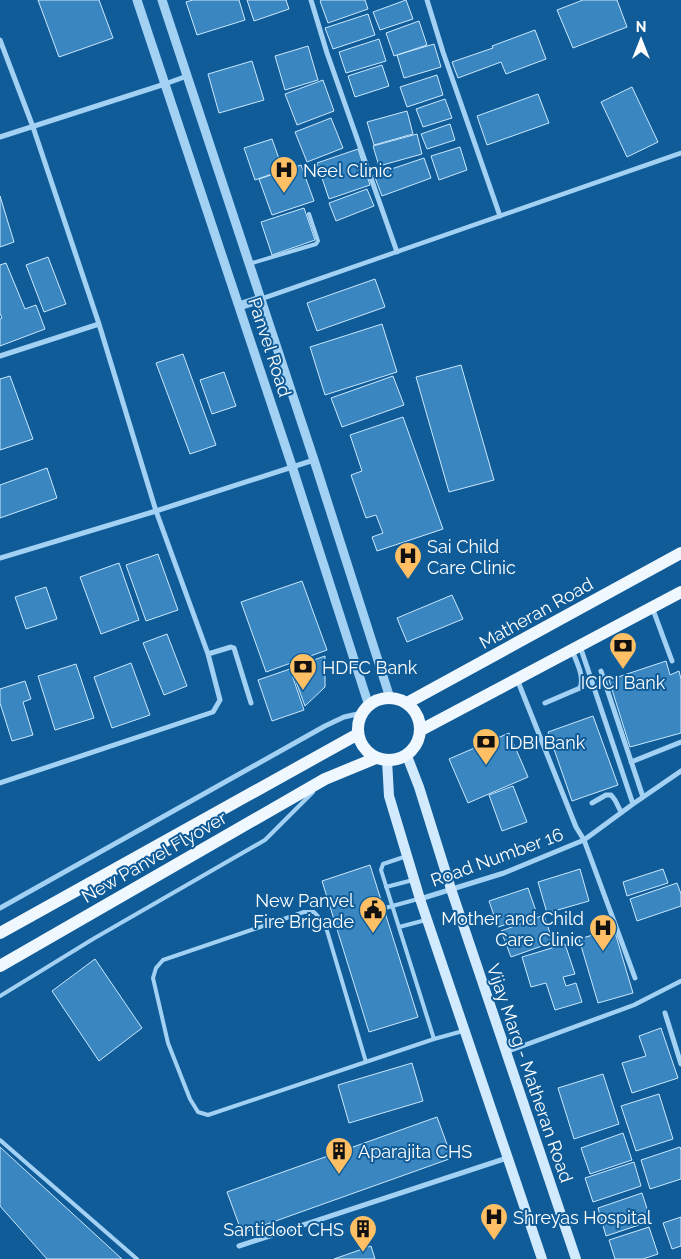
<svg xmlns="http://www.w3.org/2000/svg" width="681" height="1259" viewBox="0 0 681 1259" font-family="Raleway,sans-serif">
<rect width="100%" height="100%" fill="#105c98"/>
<path fill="#3986c1" stroke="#cae8fe" d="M 38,0 L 99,0 L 113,38 L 59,57 Z
M 193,0 L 239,0 L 245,20 L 197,35 L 186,2 Z
M 247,0 L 286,0 L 289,9 L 254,21 Z
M 322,0 L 365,0 L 368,9 L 328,23 L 320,1 Z
M 406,0 L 413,19 L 380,30 L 373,12 Z
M 583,0 L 617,0 L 627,27 L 573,48 L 557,10 Z
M 368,14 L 375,35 L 333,49 L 325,28 Z
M 419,21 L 427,45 L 394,56 L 386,33 Z
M 535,30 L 546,59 L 506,74 L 501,62 L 458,78 L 452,62 L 493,48 L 492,46 Z
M 379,39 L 386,61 L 346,73 L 339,52 Z
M 434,44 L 441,67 L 404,78 L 397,55 Z
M 308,46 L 318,80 L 285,90 L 275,56 Z
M 252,61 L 264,100 L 219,113 L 208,74 Z
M 382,65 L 389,86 L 355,97 L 348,76 Z
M 437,75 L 443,95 L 407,107 L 400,87 Z
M 323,80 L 334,111 L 297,125 L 285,94 Z
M 632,87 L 658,142 L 627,157 L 601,102 Z
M 538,94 L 549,123 L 487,145 L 477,116 Z
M 445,99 L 452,118 L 423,127 L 416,109 Z
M 407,111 L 413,134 L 374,145 L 367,122 Z
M 331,118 L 343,148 L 307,162 L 295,132 Z
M 450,124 L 455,140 L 427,149 L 421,134 Z
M 417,134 L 422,154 L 379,166 L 373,146 Z
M 272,139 L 283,170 L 255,180 L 244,148 Z
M 460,147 L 467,170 L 439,180 L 431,156 Z
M 358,149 L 370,185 L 329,199 L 317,163 Z
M 424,158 L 431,178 L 382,196 L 374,175 Z
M 301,165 L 314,201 L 272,215 L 259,179 Z
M 367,189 L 374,206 L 336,221 L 329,203 Z
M 0,196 L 14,242 L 0,247 Z
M 304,208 L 315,240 L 272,255 L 261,222 Z
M 48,257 L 66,304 L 44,312 L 26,265 Z
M 6,263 L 25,309 L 36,305 L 45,329 L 0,346 L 0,319 L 2,318 L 0,313 L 0,265 Z
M 375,279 L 385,307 L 317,331 L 307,303 Z
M 382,324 L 397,372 L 325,395 L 310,347 Z
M 183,354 L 216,445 L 190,454 L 156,363 Z
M 461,365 L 494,480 L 449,492 L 416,377 Z
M 224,372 L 236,406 L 212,414 L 200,380 Z
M 10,376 L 33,439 L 0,450 L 0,379 Z
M 393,376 L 404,405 L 342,427 L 331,398 Z
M 403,417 L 443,529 L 377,551 L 372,537 L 383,533 L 376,515 L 366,518 L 351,475 L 362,471 L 350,435 Z
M 47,468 L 57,498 L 0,518 L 0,485 Z
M 158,554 L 178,610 L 146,621 L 126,565 Z
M 119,563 L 139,620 L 101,634 L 80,577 Z
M 302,581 L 327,650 L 266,672 L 241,602 Z
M 46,587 L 57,619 L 26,629 L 15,597 Z
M 452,595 L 463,619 L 407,642 L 397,618 Z
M 167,634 L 187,686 L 164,695 L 143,643 Z
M 325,656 L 325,687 L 305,706 L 291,668 Z
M 666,661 L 670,675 L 679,671 L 681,679 L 681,733 L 630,747 L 609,680 Z
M 131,663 L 150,715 L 112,728 L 94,677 Z
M 76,664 L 94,718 L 55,730 L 38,676 Z
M 290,669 L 304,710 L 272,721 L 258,680 Z
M 25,681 L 31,699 L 23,702 L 33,735 L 12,741 L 0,703 L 0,689 Z
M 593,716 L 618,785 L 572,801 L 548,732 Z
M 509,733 L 528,777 L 468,803 L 449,759 Z
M 513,786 L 527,822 L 502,831 L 489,795 Z
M 370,865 L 418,1017 L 369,1032 L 322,881 Z
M 580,869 L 589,901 L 547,913 L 538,882 Z
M 663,869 L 668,883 L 627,896 L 623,882 Z
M 677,883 L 681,894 L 681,906 L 637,921 L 630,899 Z
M 528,888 L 537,914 L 498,927 L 489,901 Z
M 544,915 L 553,942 L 511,957 L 501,931 Z
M 614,929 L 633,993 L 598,1003 L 579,939 Z
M 565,944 L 575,974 L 563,977 L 566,986 L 576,983 L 582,1002 L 555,1010 L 546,983 L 531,987 L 522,957 Z
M 95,959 L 142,1028 L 99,1061 L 52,991 Z
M 661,1028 L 678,1078 L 632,1093 L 622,1063 L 646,1056 L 639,1036 Z
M 412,1063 L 423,1101 L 349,1123 L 338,1085 Z
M 603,1074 L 619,1124 L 574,1139 L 558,1088 Z
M 659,1094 L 673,1139 L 636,1151 L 621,1106 Z
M 437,1117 L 452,1158 L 242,1233 L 227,1192 Z
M 623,1133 L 632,1160 L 590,1174 L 581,1148 Z
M 0,1147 L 122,1259 L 47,1259 L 0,1206 Z
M 680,1147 L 681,1150 L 681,1179 L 650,1189 L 641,1160 Z
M 634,1162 L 641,1186 L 593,1202 L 585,1178 Z
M 642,1193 L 651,1221 L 606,1236 L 598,1208 Z
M 681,1217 L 681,1246 L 672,1249 L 663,1223 Z
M 649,1227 L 658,1254 L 643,1259 L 615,1259 L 609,1240 Z
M 371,1246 L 375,1259 L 334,1259 Z"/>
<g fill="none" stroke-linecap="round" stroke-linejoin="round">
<path stroke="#a2d1f4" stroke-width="4" d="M 249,264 L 316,244 L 318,241 L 309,214
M 386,887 L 413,880
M 385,908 L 418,899
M 399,927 L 426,920
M 0,996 L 93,939 L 265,840 L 313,792
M 434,1039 L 463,1031
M 366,1062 L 325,924 L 314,912 L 304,912 L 163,960 L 156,968 L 153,978 L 168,1043 L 190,1099 L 198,1112 L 208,1115 L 434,1039 L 381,870 L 383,864 L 407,856
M 0,1140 L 137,1259"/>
<path stroke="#a2d1f4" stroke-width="4.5" d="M 261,299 L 681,153
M 506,1052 L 634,1005 L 681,981"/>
<path stroke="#a2d1f4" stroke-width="5" d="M 311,0 L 327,53 L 397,252
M 427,0 L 443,52 L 500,216
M 0,40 L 33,127 L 99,324 L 156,511 L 208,654 L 220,700 L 213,712 L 0,783
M 0,137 L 165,84 L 187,76
M 0,356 L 99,324
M 0,558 L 156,511 L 314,460
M 652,607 L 672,661
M 580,646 L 633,804
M 208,654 L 231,647 L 234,648 L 251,703
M 601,671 L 643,797
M 517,679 L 576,827 L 584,840 L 635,978
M 545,703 L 580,688 C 585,677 576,661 572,650
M 631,762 L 681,742
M 592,803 L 606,795 L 611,795 L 615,800 L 621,812
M 420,899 L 504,873 L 584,840 L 633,804 L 681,771
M 0,908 L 325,726 L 344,717 L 362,713
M 665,1013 L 681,1064
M 239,1246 L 507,1158"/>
<path stroke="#a2d1f4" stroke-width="9" d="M 137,0 L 292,466 L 369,706
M 162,0 L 314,460 L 390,698
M 239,306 L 261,299"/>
<path stroke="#d1eafd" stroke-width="10" d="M 407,756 L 419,787 L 451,889 L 576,1259
M 387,760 L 389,796 L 420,899 L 542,1259"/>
<path stroke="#eff7ff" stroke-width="12" d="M358 729a31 31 0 1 1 62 0a31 31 0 1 1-62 0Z
M 407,703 L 681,553
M 421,730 L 681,592
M 0,933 L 358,734
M 0,966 L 325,779 L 376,758"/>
</g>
<defs>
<symbol id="hospital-pin" viewBox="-11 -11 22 30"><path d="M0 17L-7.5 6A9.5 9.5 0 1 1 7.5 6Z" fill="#ffc065" stroke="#105c98"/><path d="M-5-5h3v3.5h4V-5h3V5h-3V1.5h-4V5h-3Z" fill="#111"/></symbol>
<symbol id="bank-pin" viewBox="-11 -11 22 30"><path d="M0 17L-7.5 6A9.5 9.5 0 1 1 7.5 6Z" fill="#ffc065" stroke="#105c98"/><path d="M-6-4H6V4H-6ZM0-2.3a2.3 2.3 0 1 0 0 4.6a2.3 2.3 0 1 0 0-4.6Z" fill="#111"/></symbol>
<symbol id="civic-pin" viewBox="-11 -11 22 30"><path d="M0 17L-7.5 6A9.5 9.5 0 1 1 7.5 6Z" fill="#ffc065" stroke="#105c98"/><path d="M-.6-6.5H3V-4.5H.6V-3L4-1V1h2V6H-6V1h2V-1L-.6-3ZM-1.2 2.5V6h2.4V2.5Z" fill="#111"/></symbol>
<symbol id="building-pin" viewBox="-11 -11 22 30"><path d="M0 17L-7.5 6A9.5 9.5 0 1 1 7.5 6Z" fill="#ffc065" stroke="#105c98"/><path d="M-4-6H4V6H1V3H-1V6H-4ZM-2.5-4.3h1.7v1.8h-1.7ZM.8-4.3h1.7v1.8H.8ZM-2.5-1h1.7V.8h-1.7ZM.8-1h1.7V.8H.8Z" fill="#111"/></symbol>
</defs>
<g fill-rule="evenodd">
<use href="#hospital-pin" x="268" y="154" width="32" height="43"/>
<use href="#hospital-pin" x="392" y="540" width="32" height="43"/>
<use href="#bank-pin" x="607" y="630" width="32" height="43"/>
<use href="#bank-pin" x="287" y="651" width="32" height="43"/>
<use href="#bank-pin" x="470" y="726" width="32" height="43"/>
<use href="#civic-pin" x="357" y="894" width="32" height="43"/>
<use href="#hospital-pin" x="587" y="912" width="32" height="43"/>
<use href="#building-pin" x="323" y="1135" width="32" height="43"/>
<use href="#hospital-pin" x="478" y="1201" width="32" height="43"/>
<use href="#building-pin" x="347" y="1213" width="32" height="43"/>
</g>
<g text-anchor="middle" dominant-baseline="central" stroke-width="4" stroke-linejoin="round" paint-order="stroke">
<g font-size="18" fill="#fff" stroke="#105c98" text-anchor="start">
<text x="303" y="170">Neel Clinic</text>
<text x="427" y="546">Sai Child<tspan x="427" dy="21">Care Clinic</tspan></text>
<text x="322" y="667">HDFC Bank</text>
<text x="623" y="682" text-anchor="middle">ICICI Bank</text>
<text x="505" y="742">IDBI Bank</text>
<text x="354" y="900" text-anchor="end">New Panvel<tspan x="354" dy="21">Fire Brigade</tspan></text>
<text x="584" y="918" text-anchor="end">Mother and Child<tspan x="584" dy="21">Care Clinic</tspan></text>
<text x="358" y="1151">Aparajita CHS</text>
<text x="513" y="1217">Shreyas Hospital</text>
<text x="344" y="1229" text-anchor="end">Santidoot CHS</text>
</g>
<g font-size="18" fill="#fff" stroke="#105c98">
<text transform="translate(270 347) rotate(72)">Panvel Road</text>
<text transform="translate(536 613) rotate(-29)">Matheran Road</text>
<text transform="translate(154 857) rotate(-30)">New Panvel Flyover</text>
<text transform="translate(497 857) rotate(-20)">Road Number 16</text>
<text transform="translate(530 1073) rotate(71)">Vijay Marg - Matheran Road</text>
</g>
</g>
<g transform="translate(641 40)" stroke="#105c98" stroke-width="4" paint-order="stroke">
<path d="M0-4L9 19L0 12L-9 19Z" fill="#ffffff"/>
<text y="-8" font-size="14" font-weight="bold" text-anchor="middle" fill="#ffffff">N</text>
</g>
</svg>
